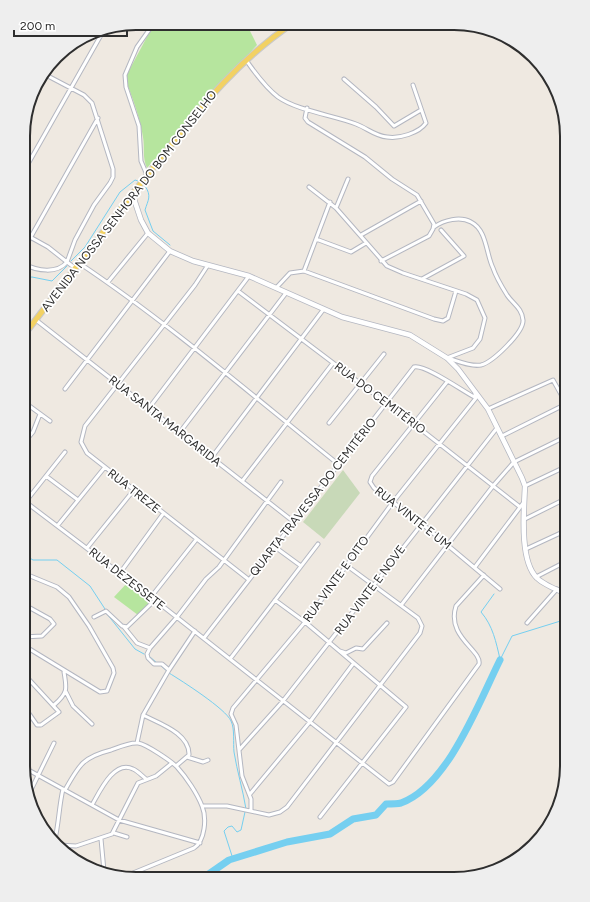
<svg xmlns="http://www.w3.org/2000/svg" width="590" height="902" viewBox="0 0 590 902" font-family="Figtree,sans-serif">
<rect width="100%" height="100%" fill="#efe9e1"/>
<path fill="#b6e59e" d="M 156,23 L 246,23 L 257,45 L 147,168 C 142,157 145,148 143,137 C 140,117 132,97 125,78 L 148,35 Z
M 127,583 L 153,600 L 138,615 L 114,597 Z"/>
<path fill="#c8d9b8" d="M 343,470 L 360,493 L 324,539 L 303,522 Z"/>
<g fill="none" stroke-linecap="round" stroke-linejoin="round">
<path stroke="#75cff0" stroke-width="1" d="M 145,186 C 152,196 148,200 145,210 L 153,231 L 170,245
M 71,261 L 85,247 L 120,192 L 135,180 L 138,181
M 24,278 L 32,277 L 52,281 L 67,266
M 23,554 L 33,560 L 57,560 L 90,586 L 105,609
M 494,594 L 481,612 C 493,626 496,642 500,659
M 107,614 L 135,649 L 144,654
M 150,657 L 157,663
M 500,660 L 512,636 L 567,619
M 160,665 L 167,671
M 169,673 C 182,681 226,709 231,721 C 235,729 233,743 234,752 C 237,771 243,790 246,809
M 233,859 L 224,831 L 228,827 L 232,826 L 237,832 L 241,830 L 245,812"/>
<path stroke="#75cff0" stroke-width="7" d="M 203,878 L 229,860 L 287,842 L 330,834 L 353,819 L 376,815 L 386,804 C 391,804 397,804 401,803 C 448,786 479,702 500,660"/>
<defs>
<path id="street" d="M 246,60 C 255,73 265,87 278,97 C 298,111 333,115 356,124 C 367,128 375,136 387,137 C 399,139 419,133 426,123 L 413,85
M 48,68 L 46,75 L 84,95 L 92,103 L 113,169 L 113,177 L 110,183 L 94,205 L 75,240 L 67,262 L 75,268
M 344,79 L 376,107 L 394,126 L 421,110
M 307,108 L 305,118 L 308,122 L 365,157 L 392,179 L 417,195 L 434,224 L 433,229 L 429,236 L 381,261
M 24,171 L 105,28
M 147,175 L 141,161 L 139,126 L 126,87 L 125,75 L 137,47 L 154,23
M 309,187 L 336,208 L 387,266 L 403,273 L 466,294 L 477,300 L 485,318 L 480,339 L 473,348 L 447,358
M 336,208 L 348,179
M 434,227 C 444,220 460,216 471,222 C 487,230 486,254 493,268 C 496,277 502,287 507,295 C 513,304 522,308 523,320 C 524,332 493,362 481,365 C 471,367 458,361 448,358
M 361,235 L 421,201
M 316,239 L 351,252 L 366,243
M 24,249 L 98,118
M 79,263 C 170,324 253,396 338,464
M 24,264 C 37,271 57,274 67,262 L 48,247 L 30,237
M 208,265 L 195,285 L 85,426 L 81,442 L 87,453 L 248,579
M 304,271 L 330,202
M 422,279 L 464,256 L 441,230
M 108,282 L 148,233
M 276,288 L 290,273 L 304,271 L 434,319 L 443,321 L 448,318 L 456,291
M 238,291 L 414,424 L 520,507
M 36,320 L 294,522
M 447,382 L 372,476 L 370,482 L 374,488 L 421,523 L 500,589
M 65,389 L 170,251
M 24,402 L 50,421
M 149,408 L 249,276
M 488,409 L 553,380 L 567,405
M 329,423 L 384,354
M 180,432 L 286,293
M 502,436 L 566,404
M 23,444 L 33,432 L 40,414
M 212,457 L 323,310
M 46,476 L 78,500
M 243,480 L 333,363
M 525,486 L 567,466
M 23,500 L 151,597 L 389,784 L 393,782 L 479,664 C 482,650 446,637 456,606 L 484,575
M 23,505 L 65,452
M 525,519 L 567,498
M 58,525 L 105,467
M 275,547 L 301,566
M 87,548 L 133,491
M 526,549 L 567,530
M 475,567 L 524,502
M 120,573 L 163,514
M 536,577 L 567,561
M 151,597 L 196,540
M 275,600 L 305,622 L 406,707 L 320,817
M 402,604 L 493,486 L 514,462 L 567,436
M 94,617 L 106,611 L 122,626 L 127,627 L 155,600
M 527,623 L 557,589
M 124,627 L 137,643 L 150,648 L 177,617 L 206,579 L 219,567 L 281,482
M 23,637 L 42,636 L 54,624 L 50,619 L 23,604
M 204,638 L 414,367 C 425,364 464,392 476,398
M 23,645 L 100,692 L 107,691 L 114,673 L 113,668 L 89,626 L 69,597 L 57,587 L 23,573
M 150,648 L 147,654 L 148,658 L 154,664 L 162,664 L 169,670
M 340,651 L 346,653 L 356,648 L 363,649 L 387,623
M 230,659 L 318,544
M 66,692 L 73,706 L 92,724
M 23,705 L 37,725 L 41,725 L 59,712 L 23,673
M 54,705 C 68,693 67,689 64,672
M 143,715 C 158,723 190,733 189,755 L 176,766
M 23,723 L 31,717
M 137,743 L 143,715 L 169,670 L 195,631
M 239,750 L 283,701 L 497,428
M 187,757 L 203,762 L 208,760
M 23,767 L 119,820 L 200,843
M 65,790 C 79,765 83,757 111,750 C 119,747 130,742 138,743 C 146,744 171,761 177,767 C 186,777 197,793 202,806 C 207,818 205,841 194,848 L 121,878
M 29,794 L 54,743
M 250,794 L 309,723 L 353,664
M 92,805 C 99,793 114,759 133,769 C 138,771 142,776 146,779
M 202,806 L 227,806 L 269,815 L 280,812 L 287,807 L 420,633 L 422,626 L 418,618 L 346,565
M 251,811 L 251,799 L 242,776 L 236,725 L 231,714 L 233,708 L 305,622 L 393,502 L 476,398 L 475,394
M 114,833 L 127,837
M 55,839 C 59,822 59,806 63,789
M 101,839 L 104,871
M 59,845 L 76,846 L 112,834 L 138,783 L 156,776 L 172,763"/>
<path id="secondary" d="M 132,193 L 141,220 L 148,233 L 170,251 L 193,261 L 249,276 L 342,317 L 410,335 L 447,358 L 458,369 L 488,409 L 522,478 L 525,486 C 524,509 519,561 537,578 C 544,585 557,590 567,594"/>
<path id="primary" d="M 24,335 C 68,278 111,221 156,164 C 199,110 234,63 293,23"/>
</defs>
<use href="#street" stroke="#b4b7c1" stroke-width="5"/>
<use href="#secondary" stroke="#b4b7c1" stroke-width="6"/>
<use href="#primary" stroke="#c9c9c9" stroke-width="7"/>
<use href="#street" stroke="#fff" stroke-width="3"/>
<use href="#secondary" stroke="#fff" stroke-width="4.5"/>
<use href="#primary" stroke="#f2d163" stroke-width="5"/>
</g>
<g text-anchor="middle" dominant-baseline="central" stroke-width="3.5" stroke-linejoin="round" paint-order="stroke">
<g font-size="12" fill="#2e2e2e" stroke="#fff">
<text transform="translate(129 201) rotate(-52)">AVENIDA NOSSA SENHORA DO BOM CONSELHO</text>
<text transform="translate(380 398) rotate(37)">RUA DO CEMITÉRIO</text>
<text transform="translate(165 421) rotate(38)">RUA SANTA MARGARIDA</text>
<text transform="translate(134 491) rotate(38)">RUA TREZE</text>
<text transform="translate(313 497) rotate(-52)">QUARTA TRAVESSA DO CEMITÉRIO</text>
<text transform="translate(413 518) rotate(38)">RUA VINTE E UM</text>
<text transform="translate(127 579) rotate(38)">RUA DEZESSETE</text>
<text transform="translate(336 579) rotate(-54)">RUA VINTE E OITO</text>
<text transform="translate(370 590) rotate(-53)">RUA VINTE E NOVE</text>
</g>
</g>
<path d="M0 0H590V902H0ZM136 30H454A106 106 0 0 1 560 136V766A106 106 0 0 1 454 872H136A106 106 0 0 1 30 766V136A106 106 0 0 1 136 30Z" fill="#eee" fill-rule="evenodd"/>
<path fill="none" stroke="#2e2e2e" stroke-width="2" d="M136 30H454A106 106 0 0 1 560 136V766A106 106 0 0 1 454 872H136A106 106 0 0 1 30 766V136A106 106 0 0 1 136 30Z"/>
<path d="M14 30v6h113v-6" fill="none" stroke="#2e2e2e" stroke-width="2"/>
<text x="20" y="30" font-size="12" fill="#2e2e2e" stroke="#ffffff" stroke-width="3" paint-order="stroke">200 m</text>
</svg>
